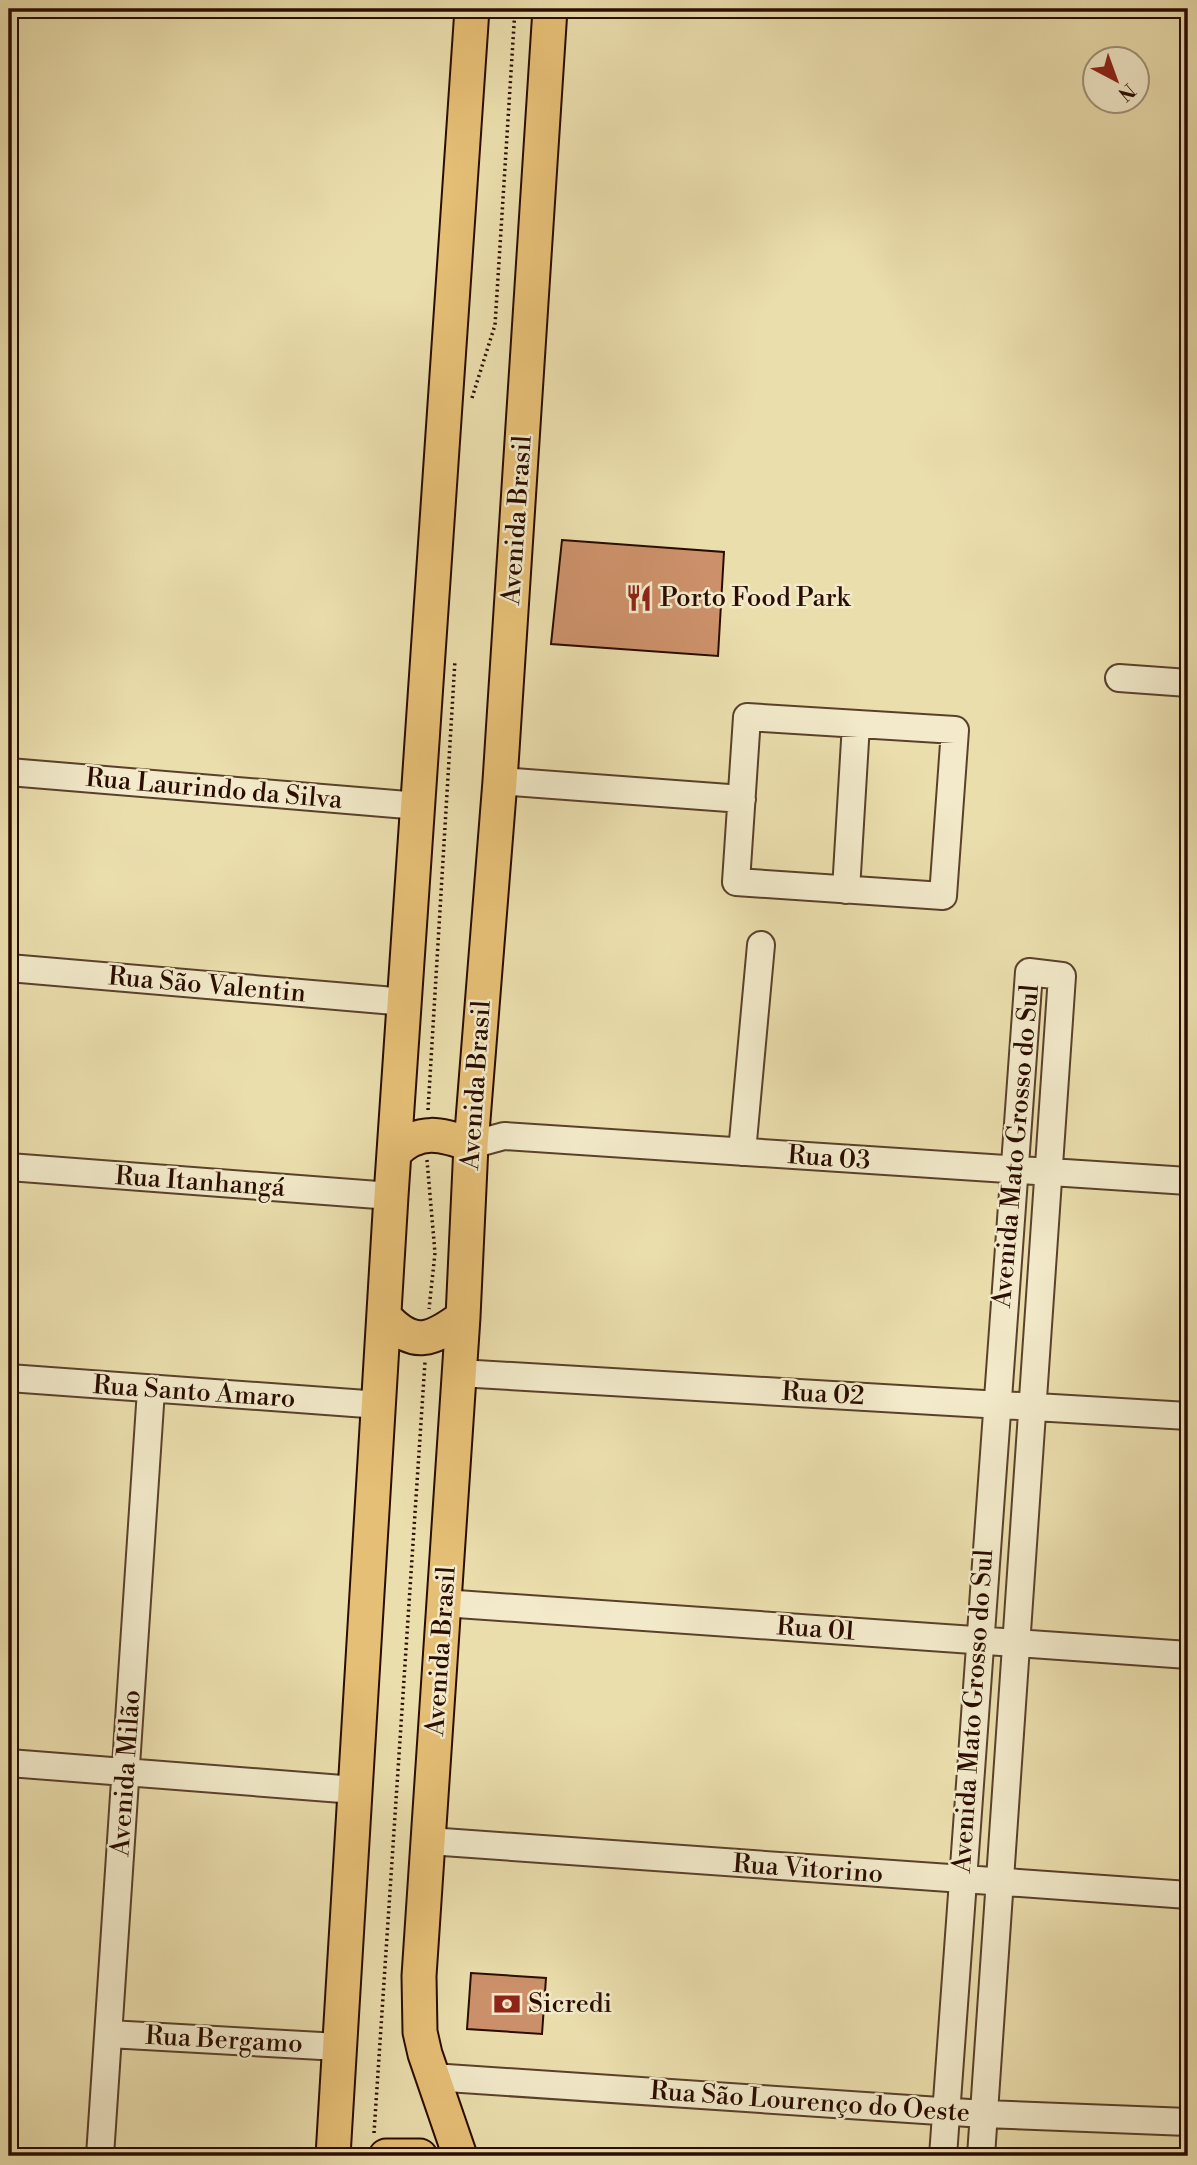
<svg xmlns="http://www.w3.org/2000/svg" width="1197" height="2165" viewBox="0 0 1197 2165" font-family="'Libre Bodoni',serif">
<rect width="100%" height="100%" fill="#ebdead"/>
<filter id="stains"><feTurbulence type="fractalNoise" baseFrequency=".00286" numOctaves="4"/><feColorMatrix values="0 0 0 0 .2 0 0 0 0 .09 0 0 0 0 .02 0 0 0 .5 -.17"/></filter>
<radialGradient id="worn" r=".72"><stop offset=".6" stop-color="#630" stop-opacity="0"/><stop offset="1" stop-color="#630" stop-opacity=".3"/></radialGradient>
<path fill="#cc916a" stroke="#2a0c00" stroke-width="2" d="M 562,540 L 724,552 L 718,656 L 551,644 Z
M 471,1973 L 546,1978 L 542,2034 L 467,2029 Z"/>
<g fill="none" stroke-linecap="round" stroke-linejoin="round">
<defs>
<path id="minor" d="M 1119,678 L 1188,683
M 747,717 L 955,730 L 943,896 L 736,882 Z
M 9,772 L 419,806
M 500,781 L 742,799
M 846,890 L 856,724
M 9,968 L 406,1002
M 471,1145 L 504,1136 L 1188,1181
M 742,1152 L 761,945
M 9,1167 L 391,1196
M 459,1373 L 1188,1416
M 9,1378 L 380,1405
M 443,1603 L 1188,1655
M 9,1763 L 355,1790
M 429,1841 L 1188,1895
M 109,2034 L 339,2047
M 432,2077 L 984,2114 L 1188,2122
M 100,2156 L 151,1390
M 943,2156 L 1029,972 L 1062,976 L 981,2156"/>
<path id="major" d="M 395,1152 C 419,1128 442,1134 471,1145
M 385,1317 C 414,1349 432,1340 463,1317
M 333,2156 L 391,1196 L 472,9
M 386,2156 L 420,2156
M 460,2156 L 425,2054 L 420,2032 L 419,1976 L 463,1317 L 471,1145 L 500,781 L 550,9"/>
</defs>
<use href="#minor" stroke="#5a402b" stroke-width="30"/>
<use href="#major" stroke="#2a0c00" stroke-width="37"/>
<path stroke="#2a0c00" stroke-width="3.5" stroke-dasharray="2 3.5" stroke-linecap="butt" d="M 472,398 L 495,325 L 515,9
M 428,1110 L 455,660
M 427,1160 L 435,1253 L 429,1309
M 374,2133 L 425,1362"/>
<use href="#minor" stroke="#f2eaca" stroke-width="26"/>
<use href="#major" stroke="#e6bf76" stroke-width="33"/>
</g>
<defs>
<symbol id="restaurant-bare" viewBox="-9 -9 18 18"><path d="M-5-6h1v4h1v-4h1v4h1v-4h1v5L-1.5 .5V6h-2V.5L-5-1ZM5-6V6H3V1.5H1.5Q1.5-4 5-6Z" fill="#8f2418" stroke="#f2eaca" stroke-width="2.5" paint-order="stroke"/></symbol>
<symbol id="bank-bare" viewBox="-9 -9 18 18"><path d="M-6-4H6V4H-6ZM0-2.3a2.3 2.3 0 1 0 0 4.6a2.3 2.3 0 1 0 0-4.6Z" fill="#8f2418" stroke="#f2eaca" stroke-width="2.5" paint-order="stroke"/></symbol>
</defs>
<g fill-rule="evenodd">
<use href="#restaurant-bare" x="620" y="579" width="38" height="38"/>
<use href="#bank-bare" x="488" y="1985" width="38" height="38"/>
</g>
<g text-anchor="middle" dominant-baseline="central" stroke-width="5" stroke-linejoin="round" paint-order="stroke">
<g font-size="26" fill="#2a0c00" stroke="#f2eaca">
<text transform="translate(517 520) rotate(-86)">Avenida Brasil</text>
<text transform="translate(214 789) rotate(5)">Rua Laurindo da Silva</text>
<text transform="translate(207 985) rotate(5)">Rua São Valentin</text>
<text transform="translate(476 1085) rotate(-86)">Avenida Brasil</text>
<text transform="translate(1016 1146) rotate(-85)">Avenida Mato Grosso do Sul</text>
<text transform="translate(829 1158) rotate(4)">Rua 03</text>
<text transform="translate(200 1182) rotate(4)">Rua Itanhangá</text>
<text transform="translate(194 1392) rotate(4)">Rua Santo Amaro</text>
<text transform="translate(823 1394) rotate(3)">Rua 02</text>
<text transform="translate(816 1629) rotate(4)">Rua 01</text>
<text transform="translate(441 1651) rotate(-86)">Avenida Brasil</text>
<text transform="translate(973 1711) rotate(-86)">Avenida Mato Grosso do Sul</text>
<text transform="translate(126 1773) rotate(-86)">Avenida Milão</text>
<text transform="translate(808 1869) rotate(4)">Rua Vitorino</text>
<text transform="translate(224 2040) rotate(3)">Rua Bergamo</text>
<text transform="translate(810 2102) rotate(4)">Rua São Lourenço do Oeste</text>
</g>
<g font-size="26" fill="#2a0c00" stroke="#f2eaca" text-anchor="start">
<text x="660" y="598">Porto Food Park</text>
<text x="528" y="2004">Sicredi</text>
</g>
</g>
<rect width="1197" height="2165" fill="none" stroke="#ebdead" stroke-width="35"/>
<rect x="10" y="10" width="1176" height="2144" fill="none" stroke="#2a0c00" stroke-width="3.5"/>
<rect x="18" y="18" width="1162" height="2130" fill="none" stroke="#2a0c00" stroke-width="2"/>
<g transform="translate(1116 80) rotate(139)"><circle r="33" fill="#f2eaca" stroke="#a29179" stroke-width="2"/>
<path d="M0-5L12 26L0 18L-12 26Z" fill="#8f2418"/>
<text y="-10" font-size="19" font-weight="bold" text-anchor="middle" fill="#2a0c00">N</text>
</g>
<rect width="100%" height="100%" filter="url(#stains)"/>
<rect width="100%" height="100%" fill="url(#worn)"/>
</svg>
